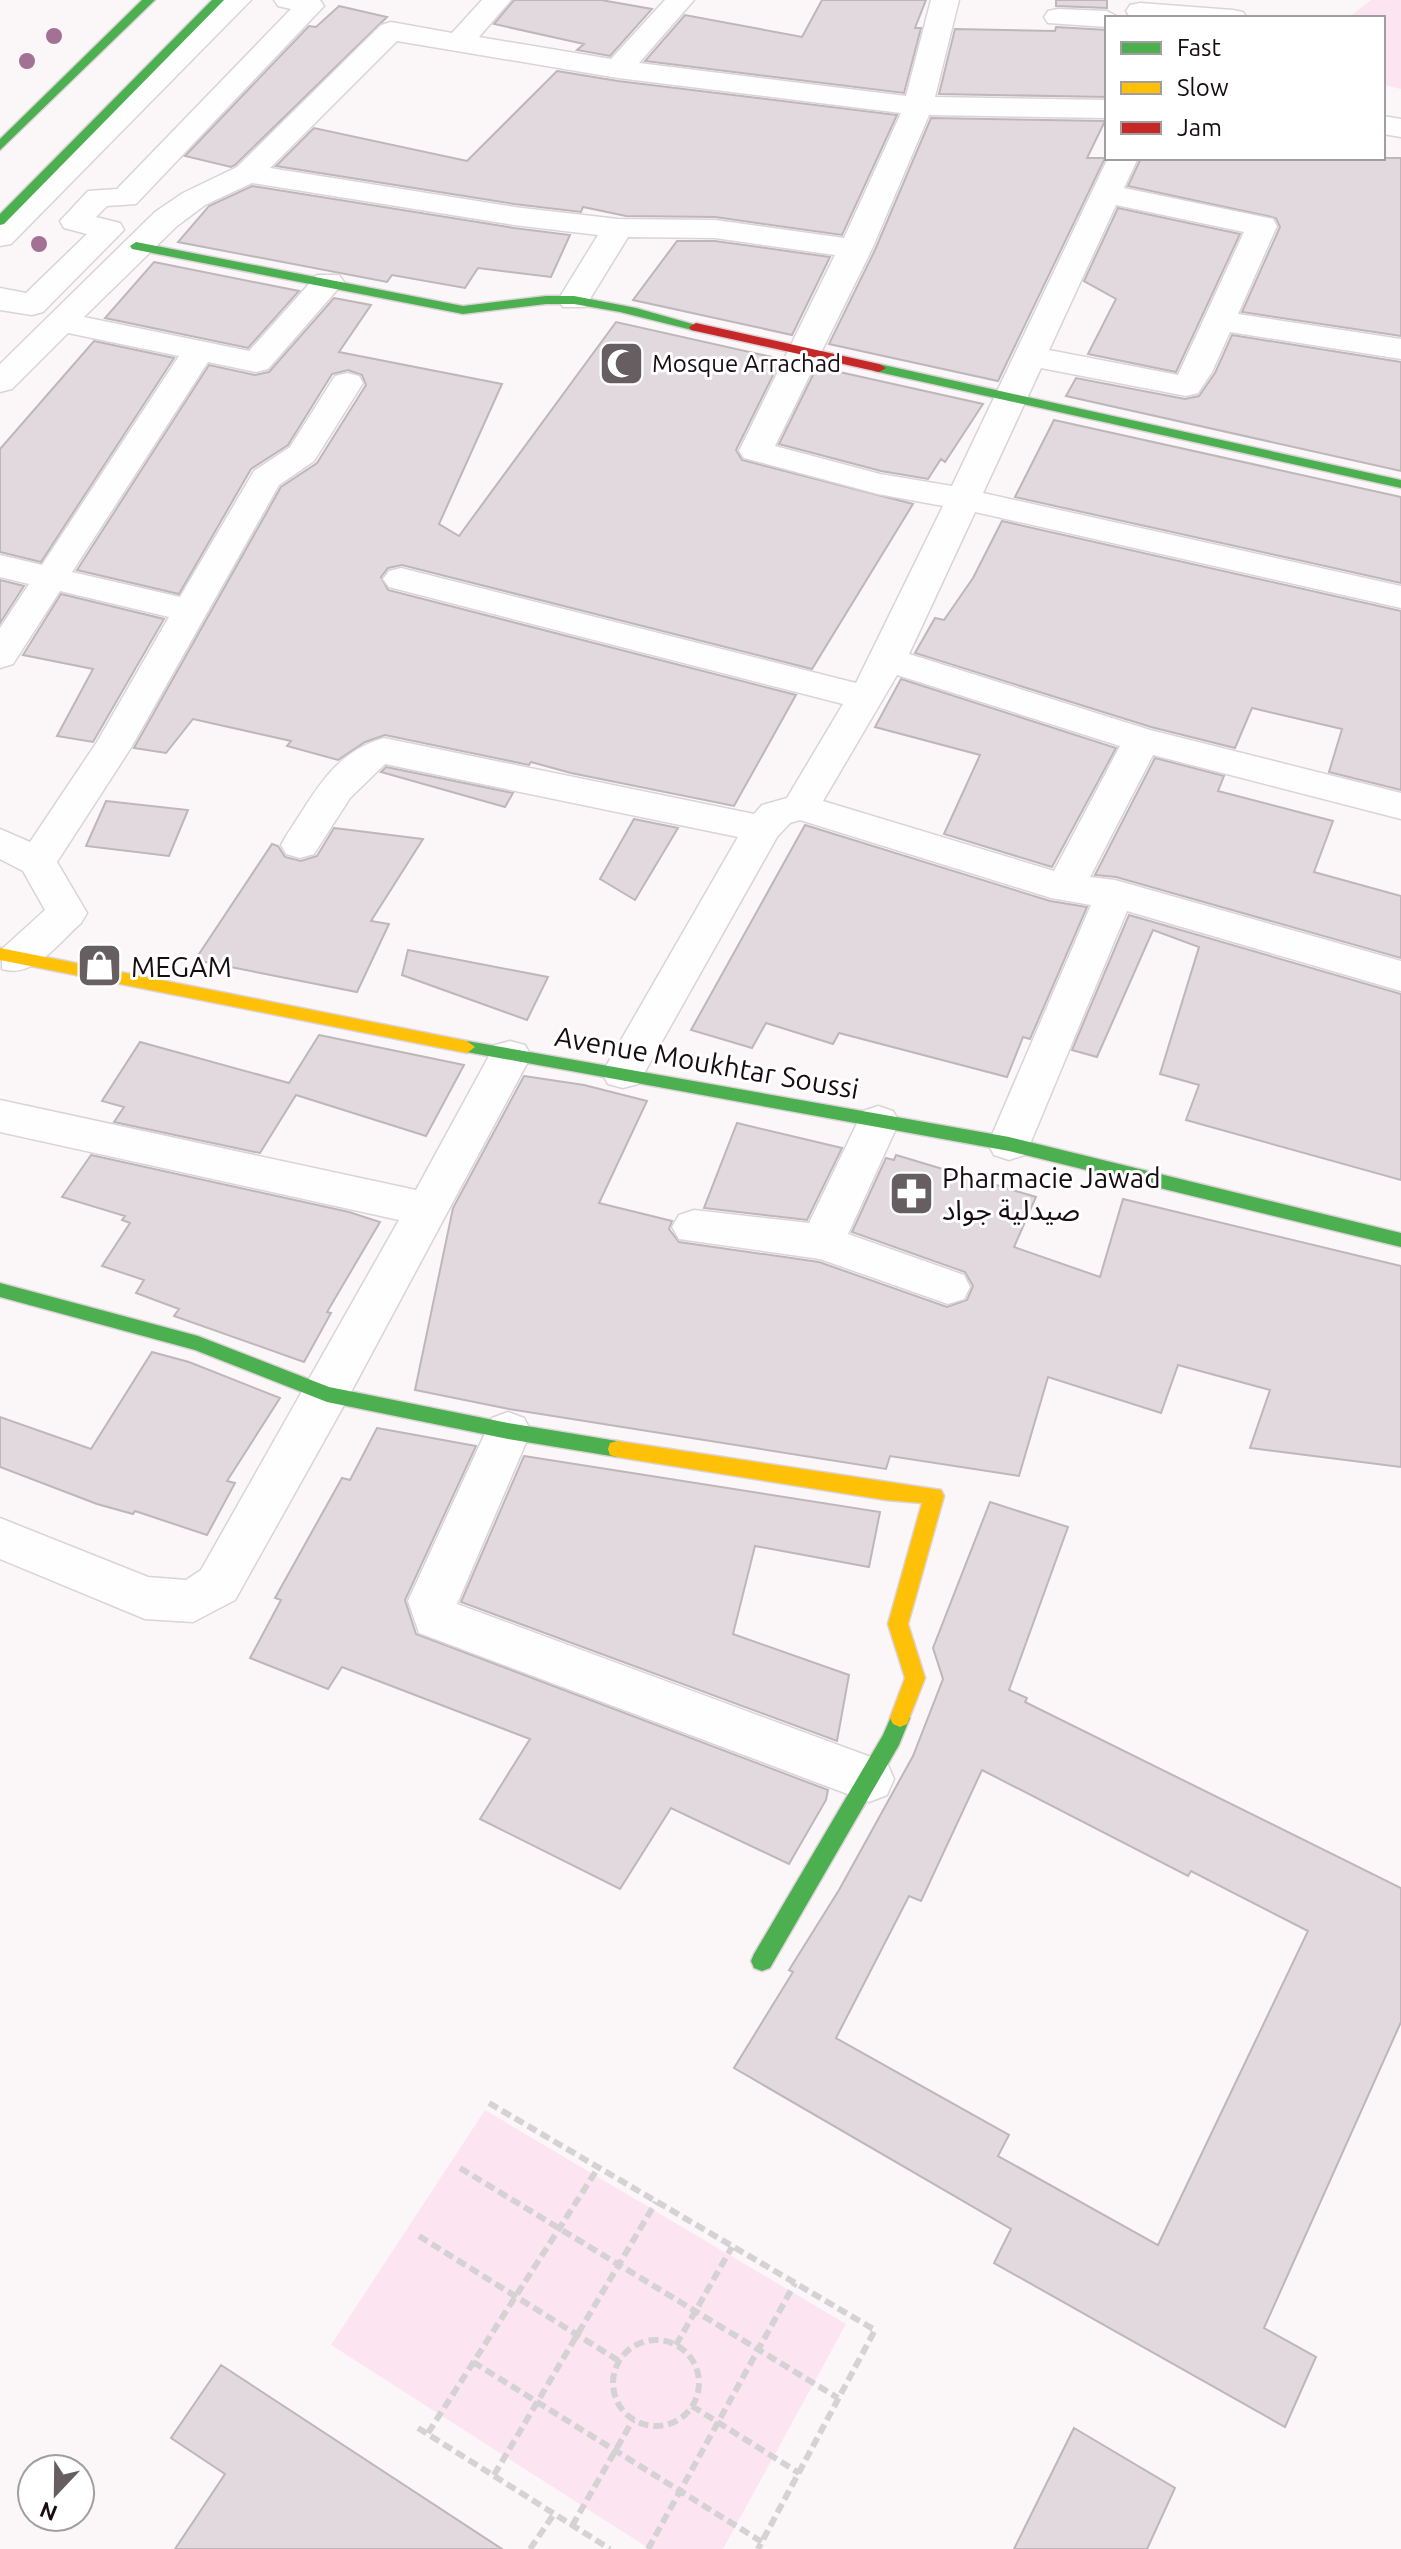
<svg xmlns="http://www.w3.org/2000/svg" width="1401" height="2549" viewBox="0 0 1401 2549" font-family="Ubuntu,'Noto Sans Arabic',sans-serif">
<rect width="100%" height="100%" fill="#fbf6f8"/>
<path fill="#fce5f1" d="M 1371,0 L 1401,0 L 1401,89 L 1383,85 L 1383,18 L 1348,18 Z
M 485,2110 L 846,2324 L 723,2549 L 650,2549 L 331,2345 Z"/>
<path fill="#e1d9dd" stroke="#beb6ba" stroke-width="2" fill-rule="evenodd" d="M 514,0 L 601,0 L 652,9 L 610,56 L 577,50 L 584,44 L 494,24 Z
M 822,0 L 926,0 L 915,28 L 921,28 L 904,93 L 645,61 L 685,15 L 802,37 Z
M 1056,0 L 1107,0 L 1107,8 L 1056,6 Z
M 339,6 L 387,17 L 235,165 L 231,167 L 185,156 L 309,26 L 316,27 Z
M 1056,27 L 1107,30 L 1107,97 L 939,94 L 955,29 L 1055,31 Z
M 557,71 L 618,81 L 897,115 L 842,235 L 715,217 L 626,216 L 583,207 L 581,212 L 514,204 L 276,166 L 314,128 L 467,161 Z
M 931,118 L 1105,121 L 1087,158 L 1105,158 L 998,381 L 829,344 L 875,250 Z
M 1141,158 L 1401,158 L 1401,336 L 1242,312 L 1280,227 L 1276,218 L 1128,186 Z
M 252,186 L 514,228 L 570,235 L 551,277 L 478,268 L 465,288 L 392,275 L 387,282 L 178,242 L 209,206 Z
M 1118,208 L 1240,234 L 1176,372 L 1088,354 L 1116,299 L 1084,281 Z
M 677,241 L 715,241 L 830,257 L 792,335 L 633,300 Z
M 154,262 L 299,291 L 248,348 L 105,318 Z
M 334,298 L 371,305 L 339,352 L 502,384 L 439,524 L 459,536 L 616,322 L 781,359 L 736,450 L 742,460 L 913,504 L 812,669 L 402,565 L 388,568 L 381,577 L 388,590 L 796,695 L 734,806 L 571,773 L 531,762 L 529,765 L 385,735 L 365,742 L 338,760 L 287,746 L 291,741 L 193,719 L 166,753 L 134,748 L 281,487 L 317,463 L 366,385 L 362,375 L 348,370 L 332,374 L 288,445 L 251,469 L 179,594 L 77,570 L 209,365 L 255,375 L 269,372 Z
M 1232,335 L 1401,362 L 1401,471 L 1066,396 L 1076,378 L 1185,399 L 1199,396 L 1215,373 Z
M 94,341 L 174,358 L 41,562 L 0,552 L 0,449 Z
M 817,367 L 983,404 L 945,462 L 941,459 L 928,479 L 881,471 L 779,444 Z
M 1054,420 L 1401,497 L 1401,583 L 1015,497 Z
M 1002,521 L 1401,611 L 1401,790 L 1329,772 L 1342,729 L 1252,708 L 1235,748 L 1151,727 L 915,653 L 935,618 L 944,620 L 973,578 Z
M 0,580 L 24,586 L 0,623 Z
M 61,594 L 164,619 L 93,742 L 57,736 L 93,669 L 23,655 Z
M 901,679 L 1116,748 L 1052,867 L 944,834 L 980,755 L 875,727 Z
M 1155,758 L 1224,776 L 1218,791 L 1333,821 L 1314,872 L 1401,896 L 1401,958 L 1116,877 L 1095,875 Z
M 386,767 L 513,793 L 505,807 L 381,772 Z
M 106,801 L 188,810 L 169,856 L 86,846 Z
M 634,819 L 678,828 L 635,900 L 600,879 Z
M 805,825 L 1050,901 L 1087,907 L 1030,1039 L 1023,1037 L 1007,1077 L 839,1033 L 833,1044 L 766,1023 L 752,1048 L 691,1030 Z
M 334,828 L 423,839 L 371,921 L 389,924 L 357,992 L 195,960 L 272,844 L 278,846 L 285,857 L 301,861 L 317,856 Z
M 1129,915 L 1401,994 L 1401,1180 L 1186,1120 L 1199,1085 L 1160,1074 L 1199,947 L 1153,930 L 1097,1057 L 1072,1050 Z
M 408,950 L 548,977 L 527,1020 L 402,975 Z
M 319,1035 L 464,1065 L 426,1136 L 296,1095 L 260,1153 L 114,1122 L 124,1107 L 102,1101 L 140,1042 L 289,1083 Z
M 524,1076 L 584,1085 L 647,1101 L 599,1203 L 672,1221 L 669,1229 L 679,1242 L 819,1262 L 947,1307 L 967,1300 L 973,1286 L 965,1272 L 852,1232 L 886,1158 L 894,1160 L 896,1155 L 1036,1197 L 1014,1247 L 1100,1277 L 1123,1199 L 1401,1266 L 1401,1467 L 1250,1448 L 1270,1390 L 1178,1365 L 1161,1413 L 1048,1377 L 1019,1476 L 890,1456 L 886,1469 L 509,1409 L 415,1390 L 453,1208 Z
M 737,1123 L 842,1148 L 807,1220 L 704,1208 Z
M 91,1155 L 349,1212 L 380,1222 L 327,1312 L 331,1313 L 304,1362 L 174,1316 L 179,1309 L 136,1293 L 144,1280 L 102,1266 L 130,1223 L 122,1220 L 125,1216 L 62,1197 Z
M 152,1352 L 189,1362 L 280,1398 L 227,1481 L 235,1483 L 207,1535 L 135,1511 L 133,1514 L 97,1504 L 0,1467 L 0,1417 L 91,1449 Z
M 377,1428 L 476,1446 L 405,1600 L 416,1634 L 828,1790 L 826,1800 L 789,1864 L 671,1808 L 620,1889 L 480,1819 L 530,1739 L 342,1667 L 328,1689 L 250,1658 L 281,1600 L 275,1598 L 342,1478 L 350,1480 Z
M 524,1456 L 880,1512 L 869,1567 L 755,1546 L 733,1634 L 849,1675 L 837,1741 L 461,1602 Z
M 990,1502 L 1068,1527 L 1009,1690 L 1027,1698 L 1025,1702 L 1401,1888 L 1401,2022 L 1264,2328 L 1316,2357 L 1285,2427 L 994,2263 L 1011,2229 L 734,2068 L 793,1972 L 789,1970 L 839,1890 L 913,1756 L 943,1679 L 933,1648 ZM 982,1770 L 1188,1876 L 1191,1871 L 1308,1931 L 1158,2245 L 998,2156 L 1009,2135 L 836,2038 L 909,1896 L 921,1901 Z
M 221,2365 L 502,2549 L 175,2549 L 225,2474 L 171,2438 Z
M 1074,2428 L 1175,2488 L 1147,2549 L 1014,2549 Z"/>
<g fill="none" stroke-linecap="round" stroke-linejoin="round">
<defs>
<path id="street" d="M 221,0 L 251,0 L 11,244 L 0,246 L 0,220 Z
M 274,0 L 320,0 L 324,6 L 136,204 L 107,206 L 96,217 L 120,223 L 124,230 L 43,312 L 32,315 L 0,310 L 0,288 L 26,293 L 87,234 L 64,228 L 60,221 L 88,191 L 117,189 L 291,9 L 278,6 Z
M 482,0 L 511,0 L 479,37 L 611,59 L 665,0 L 694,0 L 639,63 L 906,96 L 931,0 L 959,0 L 935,97 L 1107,100 L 1107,118 L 929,115 L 872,249 L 775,446 L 880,474 L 952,486 L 1108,158 L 1138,158 L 1124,188 L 1273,219 L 1277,226 L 1238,314 L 1401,339 L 1401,359 L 1230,332 L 1212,372 L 1198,393 L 1186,396 L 1041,368 L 983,493 L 1401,586 L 1401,608 L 975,512 L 909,654 L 1150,730 L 1401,793 L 1401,819 L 1153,755 L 1090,877 L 1115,880 L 1401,961 L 1401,991 L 1127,911 L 1030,1144 L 1024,1155 L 1009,1160 L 994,1155 L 988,1144 L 1091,905 L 1051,898 L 800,820 L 790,823 L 777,837 L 638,1084 L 623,1088 L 608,1084 L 602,1073 L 738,837 L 385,764 L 350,798 L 314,854 L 300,858 L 286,854 L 281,845 L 286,836 C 315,793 332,753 384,738 L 754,814 L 762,805 L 787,798 L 843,704 L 389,587 L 383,579 L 389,571 L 401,568 L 856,683 L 943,506 L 878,494 L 744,458 L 739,451 L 835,255 L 715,238 L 628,237 L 585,307 L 563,307 L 558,300 L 598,235 L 514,225 L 252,183 L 205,205 L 177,226 L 84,317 L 249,351 L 317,275 L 339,275 L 344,282 L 268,369 L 256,372 L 208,362 L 72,572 L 180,597 L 254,471 L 290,447 L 335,376 L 347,373 L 359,376 L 363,383 L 314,461 L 279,485 L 132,746 L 57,862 L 87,913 L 81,923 C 58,943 34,979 2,969 L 2,949 L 45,910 L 23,871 L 0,859 L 0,829 L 30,842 L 97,742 L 169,617 L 60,591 L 13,664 L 0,668 L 0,628 L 29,584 L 0,577 L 0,555 L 42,565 L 179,356 L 68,333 L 12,389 L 0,392 L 0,364 L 155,212 L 183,193 L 237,167 L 381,25 L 391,22 L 452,33 ZM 397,41 L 618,78 L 901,113 L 844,238 L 715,220 L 618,219 L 514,207 L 270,168 ZM 1116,205 L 1244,232 L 1178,375 L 1049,350 ZM 897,675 L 1120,746 L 1054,871 L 823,801 Z
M 1140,3 L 1233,10 L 1243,12 L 1247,18 L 1130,17 L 1126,11 L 1130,5 Z
M 1058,9 L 1107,11 L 1120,18 L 1107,18 L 1107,27 L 1048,23 L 1044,17 L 1048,11 Z
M 1383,116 L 1401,119 L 1401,137 L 1383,134 Z
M 510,1041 L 525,1045 L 531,1056 L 343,1407 L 235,1600 L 193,1622 L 145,1619 L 0,1559 L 0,1518 L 148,1577 L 186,1580 L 201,1570 L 399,1220 L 0,1132 L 0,1100 L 416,1190 L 495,1045 Z
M 878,1106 L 893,1111 L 899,1122 L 848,1234 L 964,1275 L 970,1287 L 964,1299 L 948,1304 L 820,1259 L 679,1239 L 672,1227 L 679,1215 L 694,1210 L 809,1223 L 863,1111 Z
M 508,1412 L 524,1418 L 531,1431 L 457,1604 L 887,1763 L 894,1779 L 887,1795 L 869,1802 L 419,1633 L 408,1601 L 492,1418 Z"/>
<path id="fast" d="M 142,0 L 155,0 L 0,150 L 0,139 Z
M 212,0 L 224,0 L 4,224 L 0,225 L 0,214 Z
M 136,242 L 463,306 L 546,296 L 574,296 L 636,308 L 703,327 L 696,331 L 620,312 L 574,304 L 546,304 L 463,314 L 132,249 L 130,246 Z
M 879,364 L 1401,480 L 1401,488 L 874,371 L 872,368 Z
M 467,1041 L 1009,1137 L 1401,1233 L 1401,1247 L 1009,1151 L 461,1051 L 459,1047 Z
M 0,1283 L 198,1336 L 329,1387 L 508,1423 L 617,1441 L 624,1443 L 626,1449 L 624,1455 L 617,1457 L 508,1439 L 327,1402 L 195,1350 L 0,1297 Z
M 900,1709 L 907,1712 L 910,1718 L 899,1745 L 770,1968 L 762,1971 L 754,1968 L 751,1961 L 754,1954 L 883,1735 L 893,1712 Z"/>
<path id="slow" d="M 0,948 L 467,1041 L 475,1047 L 467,1053 L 0,960 Z
M 617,1441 L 941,1490 L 944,1496 L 908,1624 L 925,1678 L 907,1724 L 900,1727 L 893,1724 L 890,1718 L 905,1678 L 888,1624 L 922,1503 L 886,1500 L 617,1457 L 610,1455 L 608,1449 L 610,1443 Z"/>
<path id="jam" d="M 696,323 L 879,364 L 886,368 L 879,372 L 691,330 L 689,327 Z"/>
</defs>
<use href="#street" stroke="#dcd3d7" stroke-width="3"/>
<use href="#fast" stroke="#dcd3d7" stroke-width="3"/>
<use href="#slow" stroke="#dcd3d7" stroke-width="3"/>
<use href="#jam" stroke="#dcd3d7" stroke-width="3"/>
<path stroke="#d4d2d3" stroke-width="6" stroke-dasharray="10 5" stroke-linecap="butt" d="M 489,2103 L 875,2330 L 758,2549
M 460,2168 L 838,2398
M 419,2236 L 619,2361
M613 2383a43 43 0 1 1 86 0a43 43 0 1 1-86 0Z
M 676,2345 L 732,2247
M 473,2362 L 762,2542
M 692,2406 L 799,2473
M 418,2428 L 610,2549
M 428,2433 L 598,2168
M 494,2475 L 656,2202
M 572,2526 L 633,2420
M 530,2549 L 554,2514
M 648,2549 L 795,2283"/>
<use href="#street" fill="#fefefe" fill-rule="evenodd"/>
<use href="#fast" fill="#4caf50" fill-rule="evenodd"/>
<use href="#slow" fill="#ffc107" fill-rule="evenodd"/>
<use href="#jam" fill="#c62828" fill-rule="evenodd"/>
</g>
<g fill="#a27193">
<circle cx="54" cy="36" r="8"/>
<circle cx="27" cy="61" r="8"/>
<circle cx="39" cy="244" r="8"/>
</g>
<defs>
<symbol id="mosque-square" viewBox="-11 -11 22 22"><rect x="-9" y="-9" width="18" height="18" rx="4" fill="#675e62" stroke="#fff"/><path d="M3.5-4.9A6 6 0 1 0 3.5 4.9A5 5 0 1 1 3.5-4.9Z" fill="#fff"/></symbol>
<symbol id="shop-square" viewBox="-11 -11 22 22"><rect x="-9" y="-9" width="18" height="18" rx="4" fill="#675e62" stroke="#fff"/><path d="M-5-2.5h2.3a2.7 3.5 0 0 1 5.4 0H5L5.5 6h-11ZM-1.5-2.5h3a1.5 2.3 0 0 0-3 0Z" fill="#fff"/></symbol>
<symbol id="pharmacy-square" viewBox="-11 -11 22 22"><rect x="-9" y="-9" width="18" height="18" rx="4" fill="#675e62" stroke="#fff"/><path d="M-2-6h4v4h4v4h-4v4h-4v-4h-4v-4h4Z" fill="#fff"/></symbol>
</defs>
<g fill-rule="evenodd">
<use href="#mosque-square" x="596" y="338" width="51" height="51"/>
<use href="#shop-square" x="74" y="940" width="51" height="51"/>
<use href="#pharmacy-square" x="886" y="1168" width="51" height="51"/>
</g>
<g text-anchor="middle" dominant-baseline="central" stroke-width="6" stroke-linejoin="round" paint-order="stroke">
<g font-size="24" fill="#170c12" stroke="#fff" text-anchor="start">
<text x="652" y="363">Mosque Arrachad</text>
</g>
<g font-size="28" fill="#170c12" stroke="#fff" text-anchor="start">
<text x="131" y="966">MEGAM</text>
<text x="942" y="1177">Pharmacie Jawad<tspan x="942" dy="32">صيدلية جواد</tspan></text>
</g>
<g font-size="28" fill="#170c12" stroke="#fff">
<text transform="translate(707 1062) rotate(10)">Avenue Moukhtar Soussi</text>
</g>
</g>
<rect x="1105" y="16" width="280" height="144" fill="#ffffff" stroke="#a29ea0" stroke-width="2"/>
<rect x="1121" y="42" width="40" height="12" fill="#4caf50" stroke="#a29ea0" stroke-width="2"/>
<text x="1177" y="56" font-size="24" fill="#170c12">Fast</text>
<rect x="1121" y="82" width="40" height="12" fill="#ffc107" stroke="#a29ea0" stroke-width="2"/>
<text x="1177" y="96" font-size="24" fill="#170c12">Slow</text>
<rect x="1121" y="122" width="40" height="12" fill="#c62828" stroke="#a29ea0" stroke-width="2"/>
<text x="1177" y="136" font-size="24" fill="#170c12">Jam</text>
<g transform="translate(56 2493) rotate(202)"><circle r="38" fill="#ffffff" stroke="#a29ea0" stroke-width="2"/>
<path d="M0-6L14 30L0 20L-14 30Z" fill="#675e62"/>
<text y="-12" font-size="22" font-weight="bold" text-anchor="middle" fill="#170c12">N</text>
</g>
</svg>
